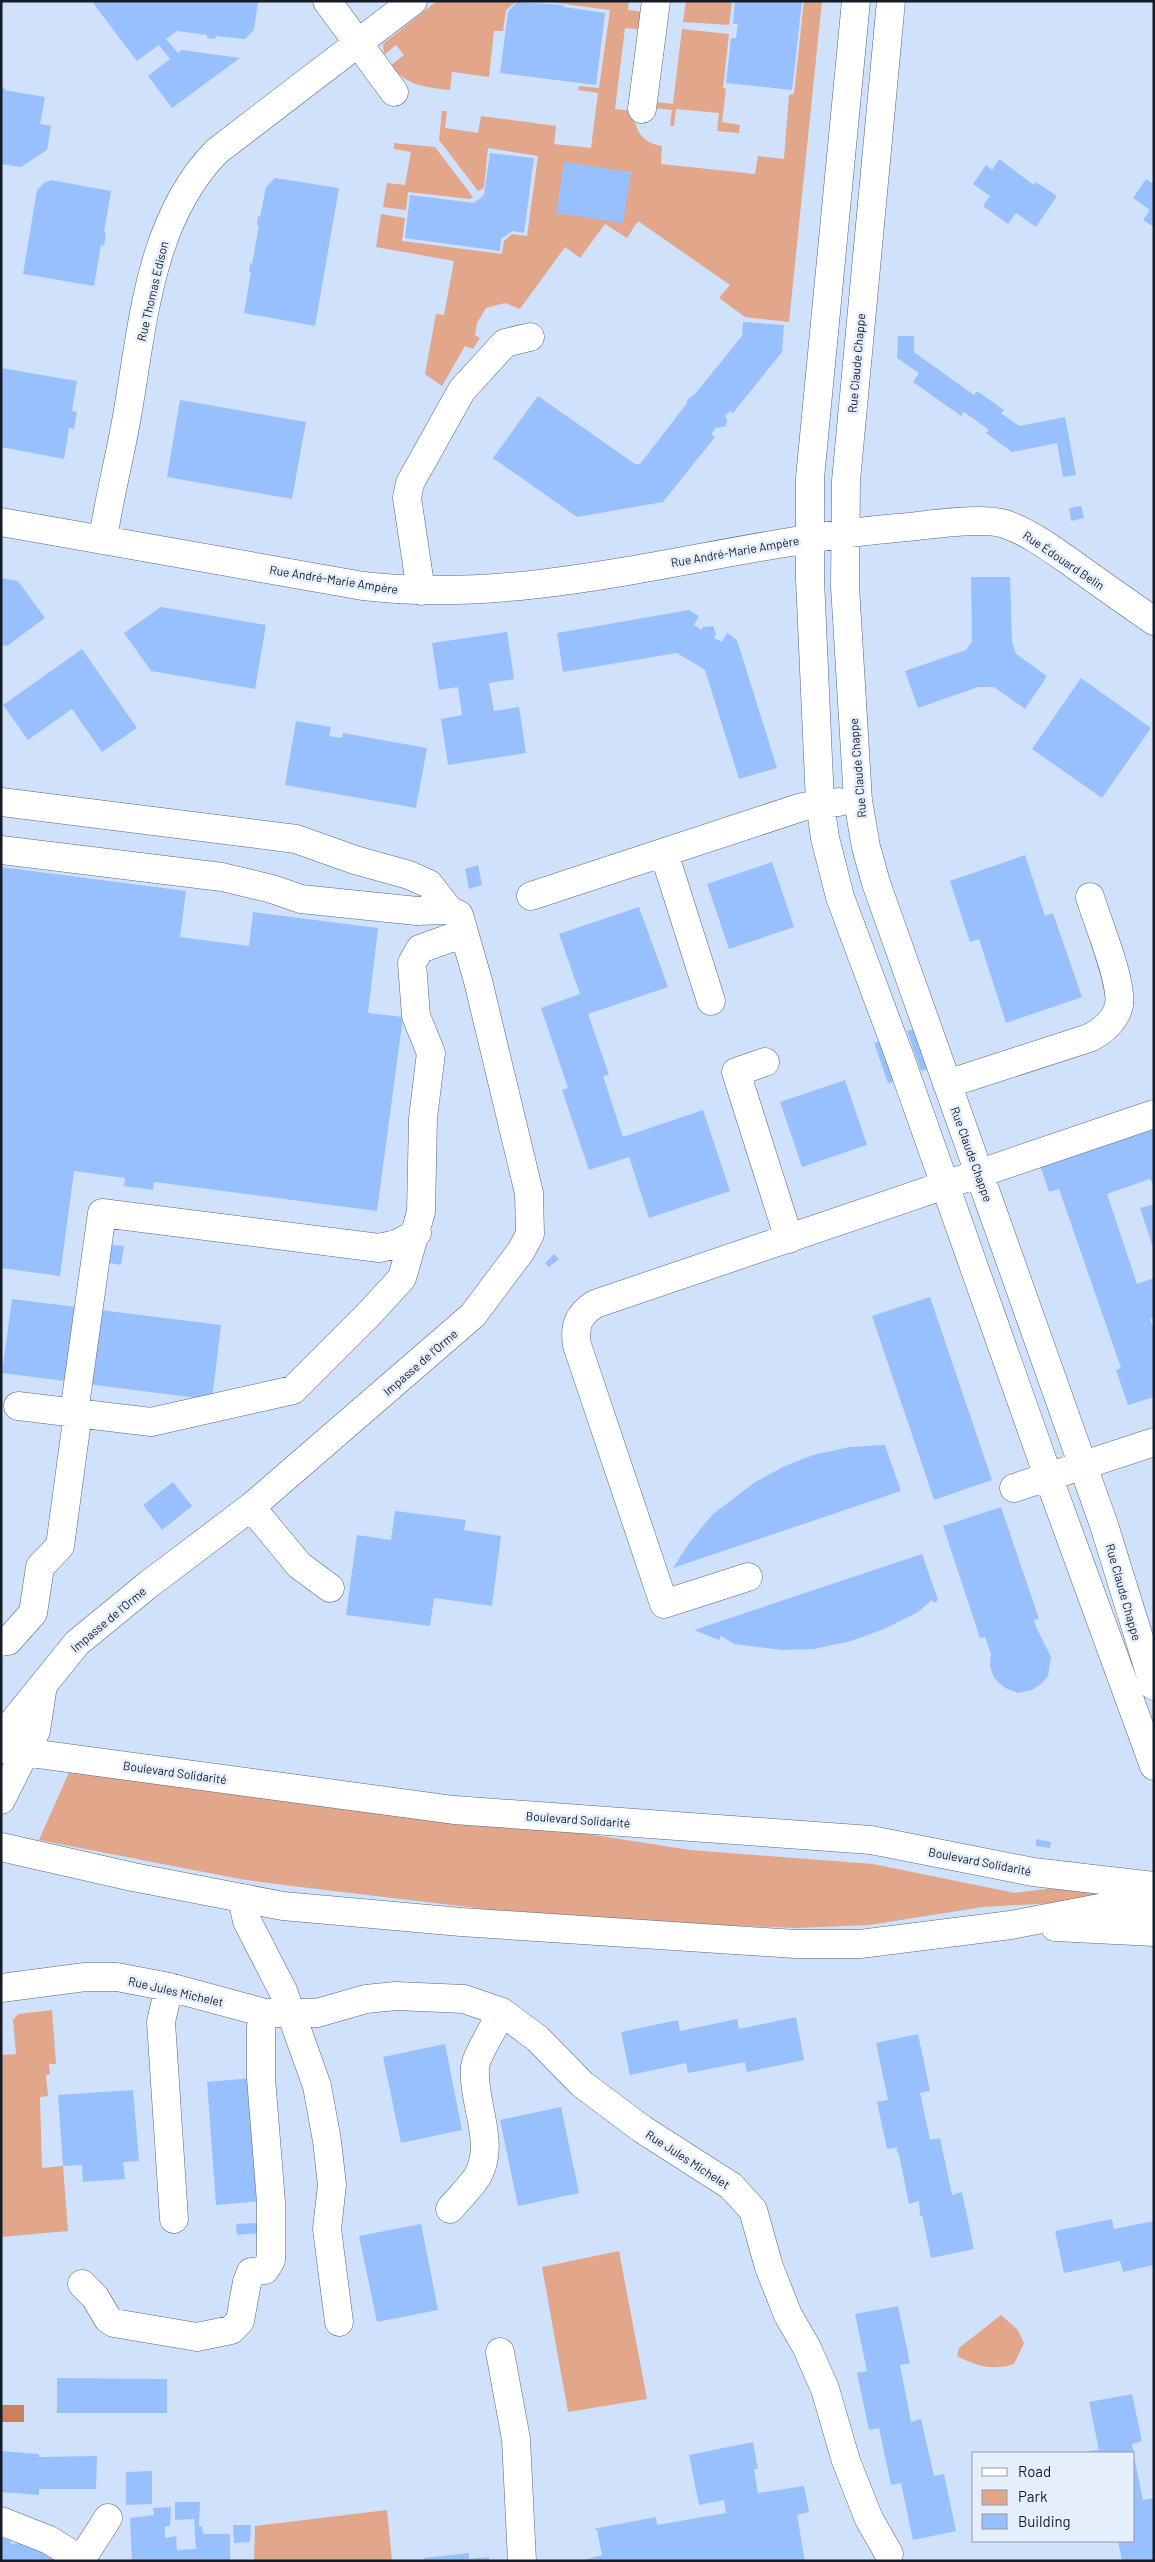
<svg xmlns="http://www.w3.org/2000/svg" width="1155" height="2562" viewBox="0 0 1155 2562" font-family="Barlow,sans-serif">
<rect width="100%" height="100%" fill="#d0e1fb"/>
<path fill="#e2a68a" d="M 437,1 L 517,1 L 506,10 L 503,31 L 494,31 L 489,77 L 452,72 L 450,90 C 425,87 406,86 391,65 L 404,55 L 396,45 L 384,55 L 383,44 Z
M 542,1 L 629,1 L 628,10 L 646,12 L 644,30 L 625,28 L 615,109 L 633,111 C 635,130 642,143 662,146 L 661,164 L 755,174 L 758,156 L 784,159 L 789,95 L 794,94 L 804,1 L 822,1 L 789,322 L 745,317 L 719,298 L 730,285 L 638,221 L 627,238 L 605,224 L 580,258 L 565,247 L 520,309 L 505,303 L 486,308 L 477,323 L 475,335 L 480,338 L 473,349 L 465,346 L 442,386 L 425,374 L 436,314 L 444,315 L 454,261 L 376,247 L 381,214 L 405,218 L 402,241 L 502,254 L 504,241 L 512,234 L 527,236 L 538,156 L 488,148 L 484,188 L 478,191 L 439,140 L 442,111 L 447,111 L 445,128 L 478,133 L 481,116 L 556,126 L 554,144 L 591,148 L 598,93 L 578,90 L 579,86 L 599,88 L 610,10 Z
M 686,1 L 732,1 L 729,25 L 683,22 Z
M 682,29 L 729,34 L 723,88 L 726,89 L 722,122 L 740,125 L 739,133 L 717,131 L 719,113 L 676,109 L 674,126 L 670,126 L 672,110 L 654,108 L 655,102 L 673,104 Z
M 394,143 L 435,147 L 473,197 L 470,199 L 408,192 L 406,210 L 383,207 L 387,183 L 405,185 L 411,152 L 394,149 Z
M 70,1770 L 568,1831 L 690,1850 L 873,1864 L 1015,1893 L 1054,1888 L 1111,1894 L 1110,1900 L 983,1907 L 869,1925 L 796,1928 L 714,1925 L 493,1910 L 292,1886 L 240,1879 L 39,1840 Z
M 52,2010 L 56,2064 L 49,2064 L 50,2074 L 46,2075 L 48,2096 L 40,2097 L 42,2168 L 63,2166 L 68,2231 L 1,2237 L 1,2055 L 16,2054 L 13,2020 L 18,2014 Z
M 619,2251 L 647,2399 L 568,2412 L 542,2267 Z
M 1001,2315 L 1018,2330 L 1024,2343 L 1014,2364 C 993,2371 976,2366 957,2356 L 959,2348 Z
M 387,2510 L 392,2561 L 254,2561 L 255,2526 Z"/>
<path fill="#c78160" d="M 1,2405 L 24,2405 L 24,2422 L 1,2422 Z"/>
<path fill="#98c0fe" d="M 96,1 L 258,1 L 254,30 L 245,39 L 216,36 L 215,39 L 207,38 L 207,35 L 177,31 L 166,39 L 178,53 L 182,50 L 240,58 L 172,108 L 148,76 L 170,59 L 159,45 L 137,61 L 93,3 Z
M 735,1 L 802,1 L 792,90 L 726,83 L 731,38 L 736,38 L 738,24 L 733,24 Z
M 517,2 L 564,5 L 564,7 L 605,13 L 596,85 L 500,73 L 508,12 Z
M 1,87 L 5,88 L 4,90 L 45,97 L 40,124 L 51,126 L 47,150 L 21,167 L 1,164 Z
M 490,153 L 534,158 L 524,233 L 512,231 L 501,239 L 500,251 L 405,238 L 410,195 L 474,203 L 484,195 Z
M 999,159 L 1034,185 L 1036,182 L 1057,196 L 1036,227 L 1016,213 L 1008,224 L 983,206 L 990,196 L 973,184 L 986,165 L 992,170 Z
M 564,162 L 631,172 L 623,223 L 556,213 Z
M 275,178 L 339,188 L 315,326 L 244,313 L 251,272 L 249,272 L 250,263 L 252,264 L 259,225 L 257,225 L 258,216 L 260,217 L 266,187 Z
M 1146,179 L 1152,183 L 1154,180 L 1154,227 L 1143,220 L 1150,210 L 1133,198 Z
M 51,180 L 111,191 L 104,232 L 106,233 L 104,246 L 101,245 L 94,286 L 23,274 L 37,190 L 46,181 L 47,182 Z
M 743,322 L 784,325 L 782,352 L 733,413 L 730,411 L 725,416 L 727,420 L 726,426 L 716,428 L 711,434 L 715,437 L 663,502 L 577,517 L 493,458 L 538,396 L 635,464 L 640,464 L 687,403 L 687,400 L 695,394 L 742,336 Z
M 898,336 L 914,336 L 914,352 L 974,395 L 977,391 L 1004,410 L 1001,413 L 1019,426 L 1065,417 L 1076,475 L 1063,477 L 1057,443 L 1012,452 L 986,433 L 989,430 L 964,412 L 961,416 L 913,382 L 919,373 L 897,358 Z
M 1,368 L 77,381 L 72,411 L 77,412 L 74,429 L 69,428 L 64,459 L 1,447 Z
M 180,400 L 306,422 L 292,499 L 167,477 Z
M 1081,506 L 1084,518 L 1071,521 L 1069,508 Z
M 971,577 L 1010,577 L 1012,641 L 1016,654 L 1047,676 L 1025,709 L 994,687 L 978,687 L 918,708 L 905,671 L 966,650 L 972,642 Z
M 1,578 L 18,581 L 45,618 L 7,646 L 1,645 Z
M 161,607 L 266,625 L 255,689 L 151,671 L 124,633 Z
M 689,610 L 699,616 L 694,625 L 702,630 L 703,627 L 713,626 L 716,634 L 714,638 L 722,642 L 727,633 L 737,640 L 777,768 L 739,779 L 705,670 L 677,653 L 563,672 L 557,633 Z
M 507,632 L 514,679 L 489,683 L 494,711 L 519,707 L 526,753 L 448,765 L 441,719 L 462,715 L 458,687 L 439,690 L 432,643 Z
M 82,649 L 137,728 L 102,752 L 72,709 L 28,740 L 3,705 Z
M 1081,678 L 1151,728 L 1102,798 L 1032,749 Z
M 296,721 L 331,727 L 329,736 L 342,738 L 343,733 L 427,748 L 416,808 L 285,785 Z
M 1025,855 L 1045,916 L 1053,913 L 1082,997 L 1006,1023 L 979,939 L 970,942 L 950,881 Z
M 772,862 L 794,927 L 729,949 L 707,884 Z
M 478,865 L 482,885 L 469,889 L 465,869 Z
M 1,867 L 186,891 L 180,937 L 249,946 L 253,912 L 378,928 L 368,1013 L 403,1017 L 377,1211 L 154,1182 L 153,1190 L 124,1186 L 125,1178 L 74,1171 L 60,1276 L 1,1268 Z
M 639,907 L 668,987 L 588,1014 L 609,1075 L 603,1076 L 623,1137 L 703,1110 L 730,1191 L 649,1218 L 629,1157 L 589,1170 L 562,1090 L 568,1088 L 541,1008 L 580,994 L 559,934 Z
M 913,1029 L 927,1069 L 921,1071 L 907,1031 Z
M 880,1041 L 894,1081 L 888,1083 L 874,1043 Z
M 845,1080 L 867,1145 L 802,1167 L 780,1102 Z
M 1154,1128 L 1154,1188 L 1150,1179 L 1107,1194 L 1137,1284 L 1154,1278 L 1154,1318 L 1150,1319 L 1154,1330 L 1154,1397 L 1128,1405 L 1116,1370 L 1121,1368 L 1059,1189 L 1049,1192 L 1040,1165 Z
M 1154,1204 L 1154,1248 L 1153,1248 L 1140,1208 Z
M 107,1244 L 124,1246 L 121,1265 L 105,1262 Z
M 554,1254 L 559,1259 L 549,1267 L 545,1263 Z
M 930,1297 L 992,1480 L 934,1500 L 872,1316 Z
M 12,1299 L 221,1325 L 212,1400 L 2,1373 Z
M 885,1445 L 901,1491 L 673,1568 L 689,1543 L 712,1515 L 755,1482 L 785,1466 L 813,1455 L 850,1447 Z
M 173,1482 L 192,1506 L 162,1530 L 143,1505 Z
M 1001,1507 L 1039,1619 L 1034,1620 L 1036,1627 L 1051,1657 L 1048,1676 L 1041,1684 L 1032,1690 L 1018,1693 L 1005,1688 L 994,1678 L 990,1666 L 991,1654 L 985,1637 L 980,1638 L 943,1526 Z
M 395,1511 L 466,1520 L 464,1530 L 501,1536 L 492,1606 L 434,1598 L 430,1626 L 346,1615 L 357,1535 L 391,1540 Z
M 922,1554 L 938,1600 L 934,1603 L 932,1600 L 918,1612 L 884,1629 L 851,1641 L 814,1649 L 783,1650 L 734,1644 L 721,1636 L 719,1640 L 694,1630 Z
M 1036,1839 L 1051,1842 L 1050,1848 L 1036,1846 Z
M 796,2017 L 804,2060 L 747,2072 L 745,2062 L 688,2073 L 686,2063 L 630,2075 L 621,2032 L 678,2020 L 680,2031 L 737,2019 L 739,2029 Z
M 918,2034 L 930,2091 L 920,2093 L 930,2140 L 940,2138 L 952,2195 L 962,2192 L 974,2249 L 931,2258 L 922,2215 L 920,2216 L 919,2201 L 909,2204 L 899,2154 L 896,2150 L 898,2147 L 887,2149 L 877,2102 L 888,2100 L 876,2043 Z
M 445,2044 L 462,2130 L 401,2143 L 383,2057 Z
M 253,2078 L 262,2201 L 216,2205 L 207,2082 Z
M 133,2090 L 139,2161 L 123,2162 L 125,2179 L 83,2182 L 82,2165 L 63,2166 L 58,2095 Z
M 561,2107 L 579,2193 L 518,2206 L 500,2120 Z
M 1112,2219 L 1114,2229 L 1154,2221 L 1154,2265 L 1123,2272 L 1120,2261 L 1064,2273 L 1055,2231 Z
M 258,2223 L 259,2233 L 237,2235 L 236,2224 Z
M 421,2224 L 438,2310 L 377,2322 L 359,2236 Z
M 898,2306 L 910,2363 L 900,2365 L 911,2422 L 921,2419 L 934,2476 L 944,2474 L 956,2531 L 913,2540 L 901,2483 L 891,2485 L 879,2428 L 869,2430 L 857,2373 L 867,2371 L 855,2314 Z
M 57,2378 L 167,2379 L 167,2413 L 57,2413 Z
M 1132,2394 L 1142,2441 L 1132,2444 L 1134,2453 L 1089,2453 L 1089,2451 L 1099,2450 L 1089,2402 Z
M 753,2442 L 758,2469 L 754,2469 L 758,2493 L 804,2486 L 809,2512 L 797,2515 L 805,2561 L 580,2561 L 602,2555 L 597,2530 L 593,2529 L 656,2517 L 657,2525 L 726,2513 L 724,2500 L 699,2505 L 689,2455 Z
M 1,2451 L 39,2454 L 39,2457 L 97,2456 L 96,2489 L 39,2489 L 39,2495 L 1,2492 Z
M 1134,2457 L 1143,2500 L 1154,2498 L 1154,2561 L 1122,2561 L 1118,2541 L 1134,2541 Z
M 152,2471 L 152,2504 L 126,2505 L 126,2472 Z
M 175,2502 L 200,2502 L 199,2526 L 202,2527 L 203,2534 L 230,2534 L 230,2561 L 132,2561 L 130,2518 L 154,2515 L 153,2508 L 171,2507 L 170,2526 L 165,2526 L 165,2538 L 176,2536 L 177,2550 L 196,2549 L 194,2519 L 175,2520 Z
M 233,2525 L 251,2525 L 250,2542 L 234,2543 Z
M 1,2538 L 10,2540 L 11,2544 L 25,2543 L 57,2561 L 1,2561 Z
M 469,2553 L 469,2559 L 489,2557 L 489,2561 L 424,2561 L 424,2558 Z"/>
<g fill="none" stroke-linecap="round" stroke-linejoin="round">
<defs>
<path id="minor" d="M 327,1 L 394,92
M 856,1 L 810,478 L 810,579 L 820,803 L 825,838 L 840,897 L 899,1055 L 1048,1476 L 1154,1766
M 891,1 L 846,481 L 845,586 L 858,801 L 866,847 L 876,883 L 1104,1525 L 1154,1686
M 642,109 L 656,1
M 1,522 L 363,586 C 543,607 719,543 897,528 C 925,526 980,516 1005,524 C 1031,533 1053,550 1076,566 C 1102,585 1128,603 1154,621
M 103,539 C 109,498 120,457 127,416 C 143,325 149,220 217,151 L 413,1
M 421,591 L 407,498 L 410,483 L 462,390 L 505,343 L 530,337
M 1,802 L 296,839 L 355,860 L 409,875 L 429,884 L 449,910 L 459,915 L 478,981 L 529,1193 L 530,1234 L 521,1251 L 473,1315 L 251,1507 L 149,1584 L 77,1643 L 1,1737
M 1,850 L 222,877 L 272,889 L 301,899 L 417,911 L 449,910
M 664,853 L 711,1001
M 531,896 L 802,807 L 839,802
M 765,1062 L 736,1072 L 789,1239
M 947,1084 L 1089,1038 C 1102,1032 1116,1020 1119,1005 C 1123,982 1097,921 1090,897
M 18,1406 L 151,1422 L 293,1390 L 368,1315 L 402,1278 L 421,1212 L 423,1118 L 431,1053 L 416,1016 L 412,963 L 420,949 L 464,933
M 74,1413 L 102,1213 L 379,1248 L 397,1244 L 417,1233
M 1014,1488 L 1154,1442
M 251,1507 L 299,1565 L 330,1588
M 748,1577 L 664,1604 L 577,1345 C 574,1326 578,1315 595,1304 L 1154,1114
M 1,1642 L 8,1641 L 33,1613 L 40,1567 L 60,1546 L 78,1413
M 25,1752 L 36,1731 L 43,1685
M 242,1898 L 247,1921 L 283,1991 L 317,2086 L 327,2141 L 332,2185 L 327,2229 L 339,2322
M 169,1987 L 161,2022 L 174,2219
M 1,1988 L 85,1977 L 117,1977 L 169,1987 L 265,2013 L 317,2013 L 366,1999 L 396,1996 L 464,1999 L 502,2012 L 538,2039 L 582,2084 L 642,2129 L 731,2186 L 753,2210 L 769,2267 L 788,2315 L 807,2348 L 825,2389 L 846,2461 L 869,2519 L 889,2554
M 450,2209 C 458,2199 470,2188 477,2177 C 497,2144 472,2103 475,2067 C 476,2056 496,2024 502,2012
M 82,2284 L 95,2297 L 108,2319 L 114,2323 L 197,2337 L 231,2330 L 240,2321 L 247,2282 L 251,2272 L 265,2270 L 271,2260 L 271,2202 L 261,2078 L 261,2027 L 265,2013
M 500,2352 L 516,2439 L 522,2561
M 1,2521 L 49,2540 L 83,2561
M 81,2560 L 108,2518"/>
<path id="major" d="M 1,1749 L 454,1810 L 871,1840 L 1033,1872 L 1154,1886
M 1,1800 L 25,1752
M 1,1847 L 133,1877 L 283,1906 L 461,1922 L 795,1944 L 860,1944 L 1011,1925 L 1110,1906 L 1154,1906
M 1055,1927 L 1154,1932"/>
</defs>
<use href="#minor" stroke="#556783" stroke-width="29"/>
<use href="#major" stroke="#556783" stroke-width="29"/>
<use href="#minor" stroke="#fff" stroke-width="28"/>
<use href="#major" stroke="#fff" stroke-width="28"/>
</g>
<g text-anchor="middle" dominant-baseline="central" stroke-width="5" stroke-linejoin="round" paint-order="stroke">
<g font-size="12" fill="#141c27" stroke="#e5eefb">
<text transform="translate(152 291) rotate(-77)">Rue Thomas Edison</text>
<text transform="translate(856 363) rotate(-85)">Rue Claude Chappe</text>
<text transform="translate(735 551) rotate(-10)">Rue André-Marie Ampère</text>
<text transform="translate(1064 560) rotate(34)">Rue Édouard Belin</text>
<text transform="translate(334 579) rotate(9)">Rue André-Marie Ampère</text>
<text transform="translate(857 768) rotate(-95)">Rue Claude Chappe</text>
<text transform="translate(972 1154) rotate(70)">Rue Claude Chappe</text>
<text transform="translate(420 1362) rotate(-41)">Impasse de l'Orme</text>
<text transform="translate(1124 1592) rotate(74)">Rue Claude Chappe</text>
<text transform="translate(108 1619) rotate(-40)">Impasse de l'Orme</text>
<text transform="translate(175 1772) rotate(8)">Boulevard Solidarité</text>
<text transform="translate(578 1819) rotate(4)">Boulevard Solidarité</text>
<text transform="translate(980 1861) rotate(11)">Boulevard Solidarité</text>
<text transform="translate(176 1991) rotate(13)">Rue Jules Michelet</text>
<text transform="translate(688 2159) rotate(33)">Rue Jules Michelet</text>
</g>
</g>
<rect width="1155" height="2562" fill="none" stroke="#141c27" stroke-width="5"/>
<rect x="972" y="2452" width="162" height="90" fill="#e5eefb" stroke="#919aa6"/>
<rect x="982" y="2468" width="25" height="8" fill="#ffffff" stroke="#919aa6"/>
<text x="1018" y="2477" font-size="15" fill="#141c27">Road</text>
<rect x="982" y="2490" width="25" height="15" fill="#e2a68a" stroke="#919aa6"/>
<text x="1018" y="2502" font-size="15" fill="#141c27">Park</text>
<rect x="982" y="2514" width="25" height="15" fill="#98c0fe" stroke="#919aa6"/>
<text x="1018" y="2527" font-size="15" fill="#141c27">Building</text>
</svg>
